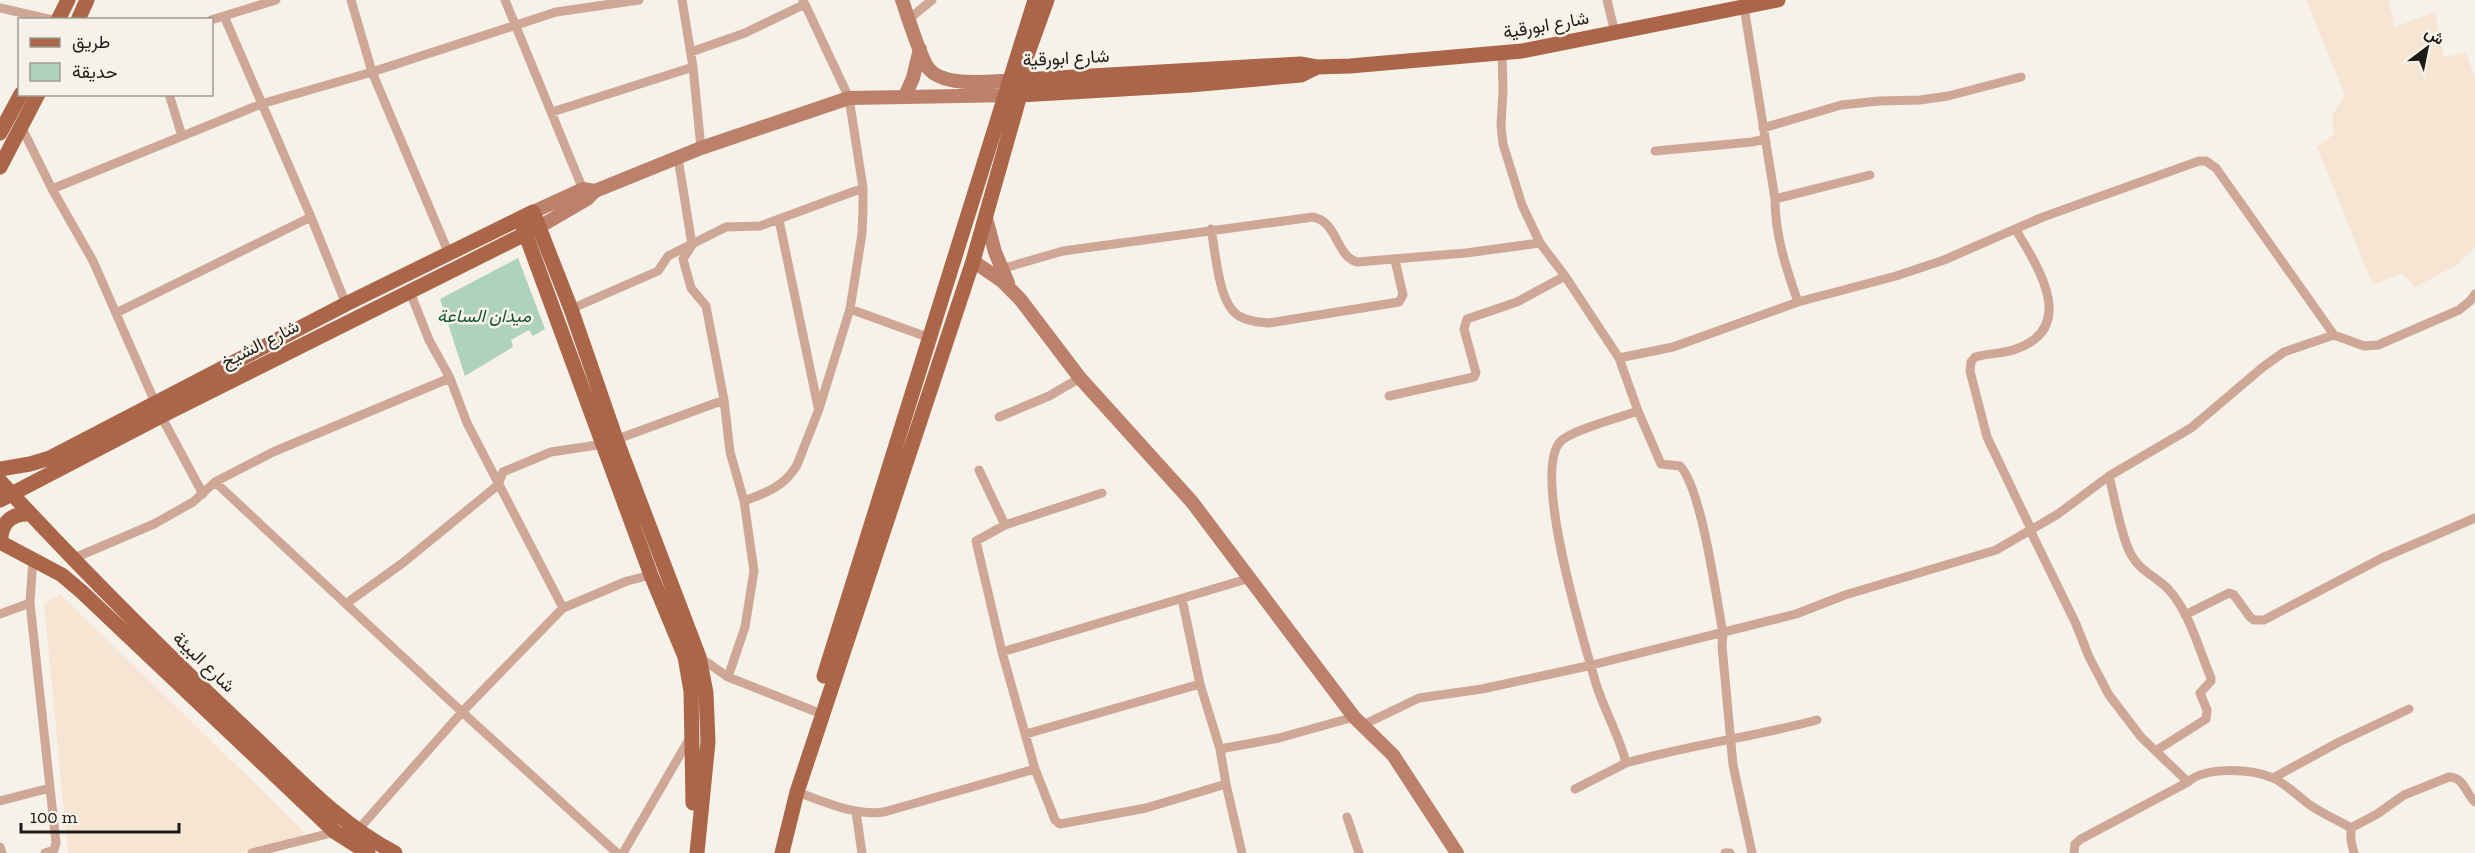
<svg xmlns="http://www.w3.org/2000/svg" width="2475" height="853" viewBox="0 0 2475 853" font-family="'Zilla Slab',Vazirmatn,serif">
<rect width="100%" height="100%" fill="#f6f2e9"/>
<path fill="#f7e5d4" d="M 2306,0 L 2388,0 L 2395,27 L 2435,12 L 2444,57 L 2466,52 L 2475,78 L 2475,248 L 2456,265 L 2415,288 L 2402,273 L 2373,285 L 2317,147 L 2334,134 L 2332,115 L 2345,95 Z
M 60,594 L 304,831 L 301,838 L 240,853 L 68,853 L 44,604 Z"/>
<path fill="#afd2ba" d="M 518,258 L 545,329 L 533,336 L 529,330 L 511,340 L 513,347 L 465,376 L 440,299 Z"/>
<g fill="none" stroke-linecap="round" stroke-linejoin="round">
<path stroke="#cfa797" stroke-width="9" d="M 351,0 L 372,72 L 449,254
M 505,0 L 584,192
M 682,0 L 693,67 L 701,148
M 1607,0 L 1615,33
M 1744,7 L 1775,199 L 1870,175
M 0,8 L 53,20
M 224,16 L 311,217 L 346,304
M 909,19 L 932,0
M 211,20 L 276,0
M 691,52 L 745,33 L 805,4
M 1502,53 L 1503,90 L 1501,126 L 1503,144 L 1522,205 L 1540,243 L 1565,276 L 1619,358 L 1638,411 C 1621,417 1572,430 1561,441 C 1531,470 1583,638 1594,677 C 1602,707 1619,734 1626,763 L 1575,789
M 169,94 L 182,136
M 552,112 L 693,67
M 21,126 L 52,189 L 93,261 L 161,416 L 203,494
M 1763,128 L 1841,105 L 1879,101 L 1920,100 L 1948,96 L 2021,77
M 1655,151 L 1752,142 L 1765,139
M 678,158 L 692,245 L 683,259 L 691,288 L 706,306 L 724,400 L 730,452 L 744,501 L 754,571 L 745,627 L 728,677
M 52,189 L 261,104 L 372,72 L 556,12 L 639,0
M 1775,199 C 1775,235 1786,268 1798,302
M 779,220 L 818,407
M 1211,229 C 1216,252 1218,307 1241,317 C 1250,322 1260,322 1269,323 L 1399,302 L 1403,295 L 1395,260
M 2016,230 C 2038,267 2078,327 2016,349 C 2003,354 1989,353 1975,357 L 1971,362 L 1970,371 L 1987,437 L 2031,529
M 1001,269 L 1063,251 L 1313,217 C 1338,222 1335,255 1357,262 L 1466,253 L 1540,243
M 410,292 L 429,340 L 450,378 L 467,423 L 563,608
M 571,309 L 658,271 L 668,256 L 726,227 L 760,226 L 863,188
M 850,309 L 930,338
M 116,313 L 311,217
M 1619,358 L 1673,347 L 1798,302 L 1896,276 L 1944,260 L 2043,217 L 2199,161 L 2206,161 L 2216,168 L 2334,335
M 1389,396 L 1474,377 L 1476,373 L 1464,329 L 1467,319 L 1517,302 L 1565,276
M 1638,411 L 1661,464 L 1680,466 C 1702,489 1716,597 1723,633 L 1722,646 L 1733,765 L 1752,853
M 999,417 L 1049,396 L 1080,378
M 979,470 L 1005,525
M 2109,476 C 2114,495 2122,541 2132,556 C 2140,571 2158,578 2169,590 C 2190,613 2199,650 2211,678 L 2211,681 L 2200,693 L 2207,710 L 2206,719 L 2157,750
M 215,482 L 462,712 L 617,853
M 744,501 C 766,493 785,486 797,465 L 819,409 L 850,309 L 862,234 L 863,209 L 863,188 L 849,98 L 803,0
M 2030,530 L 2076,624 L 2089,657 L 2109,695 L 2141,737 L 2188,782 L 2081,839 L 2075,844 L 2074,853
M 33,558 L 30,603 L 56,843 L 54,850 L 45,853
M 72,559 L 154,524 L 193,502 L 215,482 L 273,452 L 450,378
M 1182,599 L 1200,684
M 347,603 L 404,562 L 498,485 L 503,472 L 551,452 L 604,444 L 724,400
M 0,614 L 30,603
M 2185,615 L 2229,593 L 2234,595 L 2250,617 L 2254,620 L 2264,620 L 2382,558 L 2475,518
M 1002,652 L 976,541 L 1005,525 L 1102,493
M 699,657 L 728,677 L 814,711
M 1363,725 L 1419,698 L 1482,689 L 1592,665 L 1796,614 L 1845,595 L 1996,550 L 2058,514 L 2109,476 L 2191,428 L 2263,367 L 2284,352 L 2334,335 L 2364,346 L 2378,345 L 2459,310 L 2470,301 L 2475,294
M 1026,734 L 1200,684 L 1220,749 L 1226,784 L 1146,808 L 1060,824 L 1055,820 L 1035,769
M 1220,749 L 1279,738 L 1354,717
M 1626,763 C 1689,745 1754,737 1817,720
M 2273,778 L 2339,742 L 2409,709
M 2188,782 C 2205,766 2252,769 2273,778 C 2286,784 2298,796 2310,805 C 2323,814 2337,820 2351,828 L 2377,814 L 2404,795 L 2449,777 C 2464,777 2466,794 2475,802
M 1226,784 L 1242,853
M 797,792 C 825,802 854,816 884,812 L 1035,769 L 1002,652 L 1250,578
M 0,801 L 50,788
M 856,812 L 862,853
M 1347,817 L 1359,853
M 2351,828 L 2351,841 L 2354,853
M 357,831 L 462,712 L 563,608 L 627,581 L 651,575
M 0,847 L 2,853
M 252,853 L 335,832
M 623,853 L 691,736
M 1725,853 L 1730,853"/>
<path stroke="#bb816a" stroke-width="14" d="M 902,0 C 907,14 921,60 929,69 C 946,89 996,80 1020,80
M 905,96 L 913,78 L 920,49
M 533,212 L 583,189 L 595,191
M 986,218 L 995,252 L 1008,283
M 539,227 L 587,199 L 595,191 L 701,148 L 849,98 L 1015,95
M 973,261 L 1002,281 L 1020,299 L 1080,378 L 1192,502 L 1354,717 L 1393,755 L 1457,853"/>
<path stroke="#ab6649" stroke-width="15" d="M 58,20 L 68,0
M 78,20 L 87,0
M 1022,80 L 1300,64 L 1317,67 L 1350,66 L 1522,51 L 1778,0
M 1020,95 L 1190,85 L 1301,75 L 1317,67
M 0,133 L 21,94
M 0,167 L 38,94
M 520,219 L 651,575 L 685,657 L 691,691 L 693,803
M 0,469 L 30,464 L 50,458 L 346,304 L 533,212 L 571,309 L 616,439 L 699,657 L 706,693 L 708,742 L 697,853
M 0,481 C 80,568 163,651 249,732 C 295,775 339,824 395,853
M 0,500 L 161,416 L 535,229
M 0,542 L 62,575 L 82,592 L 335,832 L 368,853
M 1,542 C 0,524 11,513 29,514
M 824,676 L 1035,0
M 782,853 L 797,792 L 973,261 L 1020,95 L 1025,61 L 1047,0"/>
</g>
<g text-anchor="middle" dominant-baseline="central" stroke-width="5" stroke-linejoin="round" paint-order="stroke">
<g font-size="18" fill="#1d1b18" stroke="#f6f2e9">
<text transform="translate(1546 25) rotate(-10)">شارع ابورقية</text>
<text transform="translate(1066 58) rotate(-3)">شارع ابورقية</text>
<text transform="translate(260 344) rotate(-27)">شارع الشيخ</text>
<text transform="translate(204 662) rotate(44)">شارع البيئة</text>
</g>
<g font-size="18" font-style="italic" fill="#155532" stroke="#f6f2e9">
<text x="484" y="316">ميدان الساعة</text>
</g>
</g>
<rect x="18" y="18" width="195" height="78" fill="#f6f2e9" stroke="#9f9c95" stroke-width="1.5"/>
<rect x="30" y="38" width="30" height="9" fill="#ab6649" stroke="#9f9c95" stroke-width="1.5"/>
<text x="72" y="48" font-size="18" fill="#1d1b18">طريق</text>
<rect x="30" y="63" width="30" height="18" fill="#afd2ba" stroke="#9f9c95" stroke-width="1.5"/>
<text x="72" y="78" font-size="18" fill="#1d1b18">حديقة</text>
<g transform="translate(2427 48) rotate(32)" stroke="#f6f2e9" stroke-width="4.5" paint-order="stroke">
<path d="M0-4.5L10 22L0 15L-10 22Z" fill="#1d1b18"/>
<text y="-9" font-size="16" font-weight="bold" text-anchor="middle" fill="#1d1b18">ش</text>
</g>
<path d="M21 823v9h158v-9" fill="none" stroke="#1d1b18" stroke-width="3"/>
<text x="30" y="823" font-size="18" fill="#1d1b18" stroke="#f6f2e9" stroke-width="4.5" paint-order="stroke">100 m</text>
</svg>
